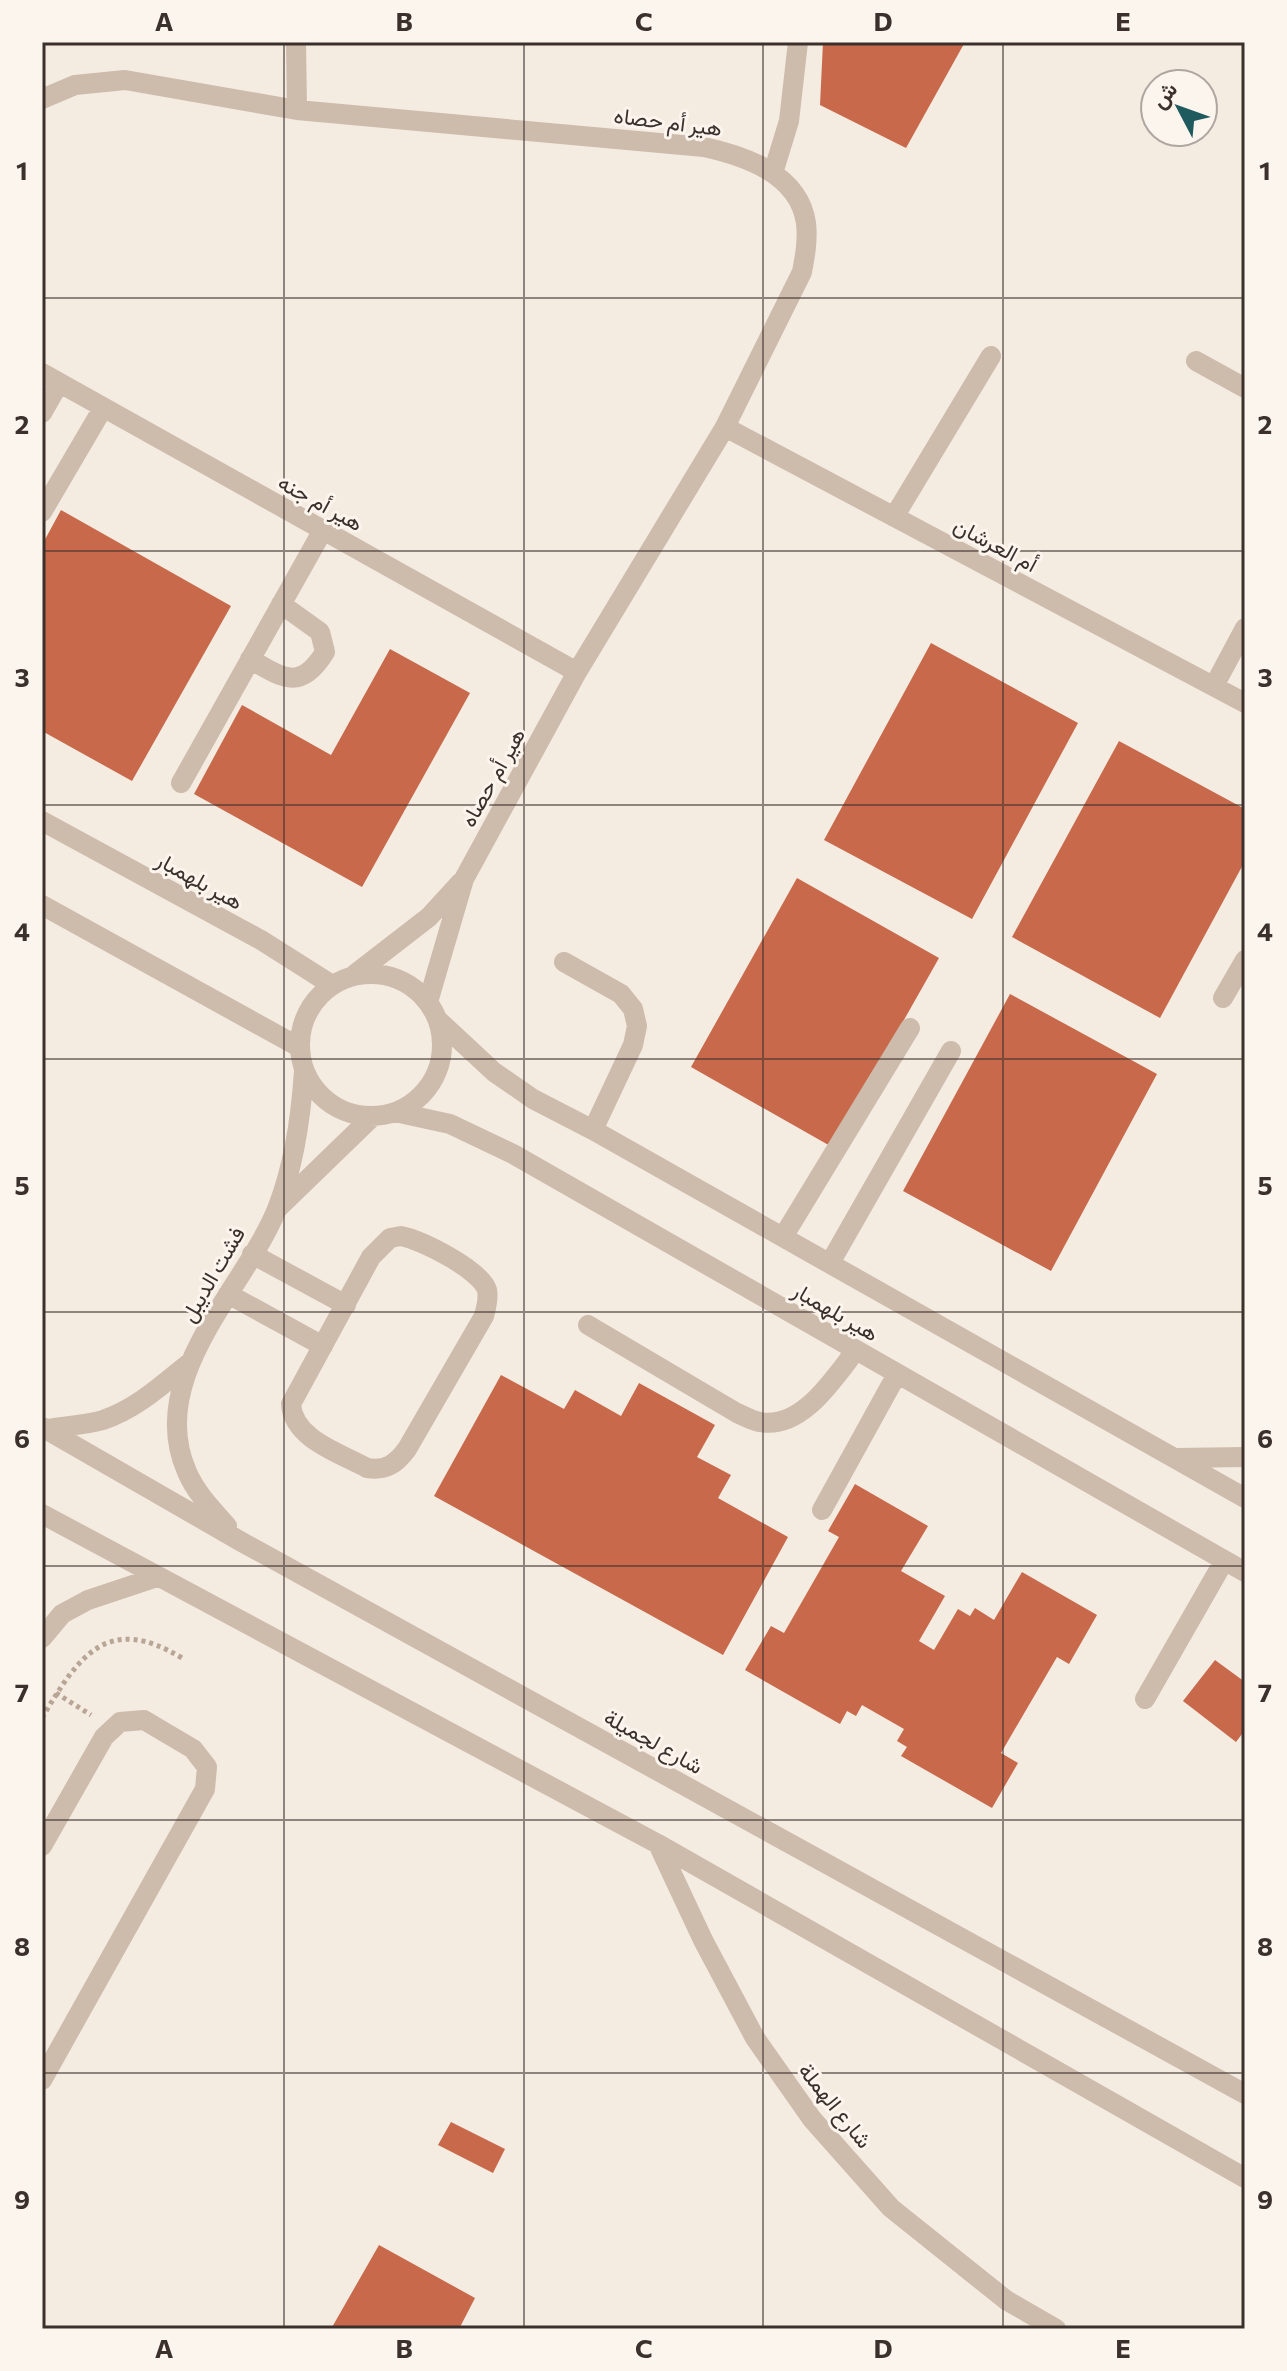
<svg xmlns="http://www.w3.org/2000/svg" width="1287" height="2371" viewBox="0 0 1287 2371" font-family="Commissioner,Vazirmatn,sans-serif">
<rect width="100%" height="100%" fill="#f4ebe1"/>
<path fill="#c8694b" d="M 823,42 L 965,42 L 906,148 L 820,105 Z
M 61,510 L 231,606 L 132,781 L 42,731 L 42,545 Z
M 931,643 L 1078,723 L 972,919 L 824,840 Z
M 390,649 L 470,693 L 362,887 L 194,794 L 242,705 L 331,755 Z
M 1119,741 L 1245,809 L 1245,861 L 1160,1018 L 1012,937 Z
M 797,878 L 939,958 L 832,1147 L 691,1067 Z
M 1010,994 L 1157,1074 L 1051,1271 L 903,1191 Z
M 501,1375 L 564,1409 L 575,1390 L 621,1416 L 639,1383 L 715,1425 L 697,1457 L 731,1475 L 718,1498 L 788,1537 L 723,1655 L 434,1496 Z
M 855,1484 L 928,1526 L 901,1571 L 945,1596 L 919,1641 L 934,1650 L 958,1609 L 970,1616 L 975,1608 L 994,1620 L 1022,1572 L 1097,1615 L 1069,1664 L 1057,1657 L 1001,1753 L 1018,1763 L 992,1808 L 901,1756 L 907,1747 L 897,1741 L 904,1729 L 862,1705 L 856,1716 L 847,1711 L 840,1724 L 745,1670 L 771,1626 L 784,1633 L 839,1537 L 828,1531 Z
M 1215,1660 L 1245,1682 L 1245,1730 L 1236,1742 L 1183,1701 Z
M 451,2122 L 505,2149 L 493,2173 L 438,2145 Z
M 379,2245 L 475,2298 L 459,2329 L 331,2329 Z"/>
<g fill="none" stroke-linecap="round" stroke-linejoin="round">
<path stroke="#b9a596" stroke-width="5" stroke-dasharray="4 4" stroke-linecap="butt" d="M 56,1693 L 91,1715
M 42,1718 C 79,1655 108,1613 182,1658"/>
<path stroke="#cdbbac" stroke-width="20" d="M 296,42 L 297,110
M 42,99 L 75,85 L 125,80 L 297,110 L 704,147 C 745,156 799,174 806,223 C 808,240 805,256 802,272 L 725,427 L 577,672 L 464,879 L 428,1002
M 773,173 L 789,121 L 798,42
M 1196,361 L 1245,388
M 42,373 L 577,672
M 42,413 L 59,383
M 725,427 L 1245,703
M 42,512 L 103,408
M 894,517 L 991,356
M 250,659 C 284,679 301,691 325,652 L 320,632 L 281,604
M 1214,686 L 1245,628
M 181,783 L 323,530
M 42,821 L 261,940 L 332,985
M 42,905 L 299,1047
M 564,962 L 621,994 L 633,1009 L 637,1026 L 633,1045 L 593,1130
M300 1045a71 71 0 1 1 142 0a71 71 0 1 1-142 0Z
M 354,975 L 429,917 L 461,882
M 1223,998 L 1245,960
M 438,1020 L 494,1072 L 533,1099 L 593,1130 L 1245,1498
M 395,1112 L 450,1124 L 513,1154 L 1245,1572
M 277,1209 L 373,1116
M 401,1236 C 421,1240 480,1269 487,1290 C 489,1299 486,1308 484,1316 L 407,1449 C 396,1464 386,1471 367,1468 C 340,1453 293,1439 291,1404 L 371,1257 L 390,1238 Z
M 783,1237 L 910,1028
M 252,1254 L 346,1305
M 830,1263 L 951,1051
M 228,1294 L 323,1346
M 588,1325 L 737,1413 C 744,1416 753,1421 760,1422 C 802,1430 834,1378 856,1350
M 42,1427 L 240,1541 L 1245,2094
M 47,1429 C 65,1426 86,1425 103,1420 C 136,1409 162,1385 188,1364
M 1177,1458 L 1245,1457
M 822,1510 L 897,1374
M 42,1514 L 658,1844 L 1245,2178
M 227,1526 C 212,1509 196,1493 187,1472 C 145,1377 244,1290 277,1209 C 294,1166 301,1117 304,1071
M 42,1638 L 62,1614 L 88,1600 L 157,1577
M 1145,1699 L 1224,1561
M 658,1844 L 703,1940 L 755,2038 L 812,2119 L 891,2208 L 1006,2300 L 1056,2329
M 42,1846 L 104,1737 L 120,1722 L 144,1720 L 193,1749 L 207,1767 L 205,1789 L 42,2080"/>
</g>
<path fill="none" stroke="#3b302b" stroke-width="2" stroke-opacity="0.55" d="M 284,42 L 284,2329M 524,42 L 524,2329M 763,42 L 763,2329M 1003,42 L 1003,2329M 42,298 L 1245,298M 42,551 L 1245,551M 42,805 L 1245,805M 42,1059 L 1245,1059M 42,1312 L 1245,1312M 42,1566 L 1245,1566M 42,1820 L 1245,1820M 42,2073 L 1245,2073"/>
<g text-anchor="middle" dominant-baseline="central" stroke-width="6" stroke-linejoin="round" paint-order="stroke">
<g font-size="22" fill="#3b302b" stroke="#fbf5ee">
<text transform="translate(668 121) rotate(7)">هير أم حصاه</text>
<text transform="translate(321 502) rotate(29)">هير أم جنه</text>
<text transform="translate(996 544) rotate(28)">أم العرشان</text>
<text transform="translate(492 777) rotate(-61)">هير أم حصاه</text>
<text transform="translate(200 880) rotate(29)">هير بلهمبار</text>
<text transform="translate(212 1274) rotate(-60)">فشت الديبل</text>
<text transform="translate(836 1311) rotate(30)">هير بلهمبار</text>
<text transform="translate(654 1741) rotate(29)">شارع لجميلة</text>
<text transform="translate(836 2105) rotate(51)">شارع الهملة</text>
</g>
</g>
<rect width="1287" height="2371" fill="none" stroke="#fbf5ee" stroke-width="88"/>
<g transform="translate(1179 108) rotate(311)"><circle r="38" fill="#fbf5ee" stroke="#aea6a0" stroke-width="2"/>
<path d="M0-6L14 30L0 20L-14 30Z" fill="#1f5a5e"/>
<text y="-12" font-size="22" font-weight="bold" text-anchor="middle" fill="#3b302b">ش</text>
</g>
<rect x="44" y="44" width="1199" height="2283" fill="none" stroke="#3b302b" stroke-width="3"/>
<g font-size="26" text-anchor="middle" font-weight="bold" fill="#3b302b">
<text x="164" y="31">A</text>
<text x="404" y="31">B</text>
<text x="644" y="31">C</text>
<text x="883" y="31">D</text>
<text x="1123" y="31">E</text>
<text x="22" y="180">1</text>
<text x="1265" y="180">1</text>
<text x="22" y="434">2</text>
<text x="1265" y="434">2</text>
<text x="22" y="687">3</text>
<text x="1265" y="687">3</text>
<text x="22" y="941">4</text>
<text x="1265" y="941">4</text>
<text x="22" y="1195">5</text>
<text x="1265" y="1195">5</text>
<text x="22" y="1448">6</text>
<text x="1265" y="1448">6</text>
<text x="22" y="1702">7</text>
<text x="1265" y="1702">7</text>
<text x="22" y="1956">8</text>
<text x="1265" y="1956">8</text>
<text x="22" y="2209">9</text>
<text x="1265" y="2209">9</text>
<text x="164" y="2358">A</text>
<text x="404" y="2358">B</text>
<text x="644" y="2358">C</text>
<text x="883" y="2358">D</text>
<text x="1123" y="2358">E</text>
</g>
</svg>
